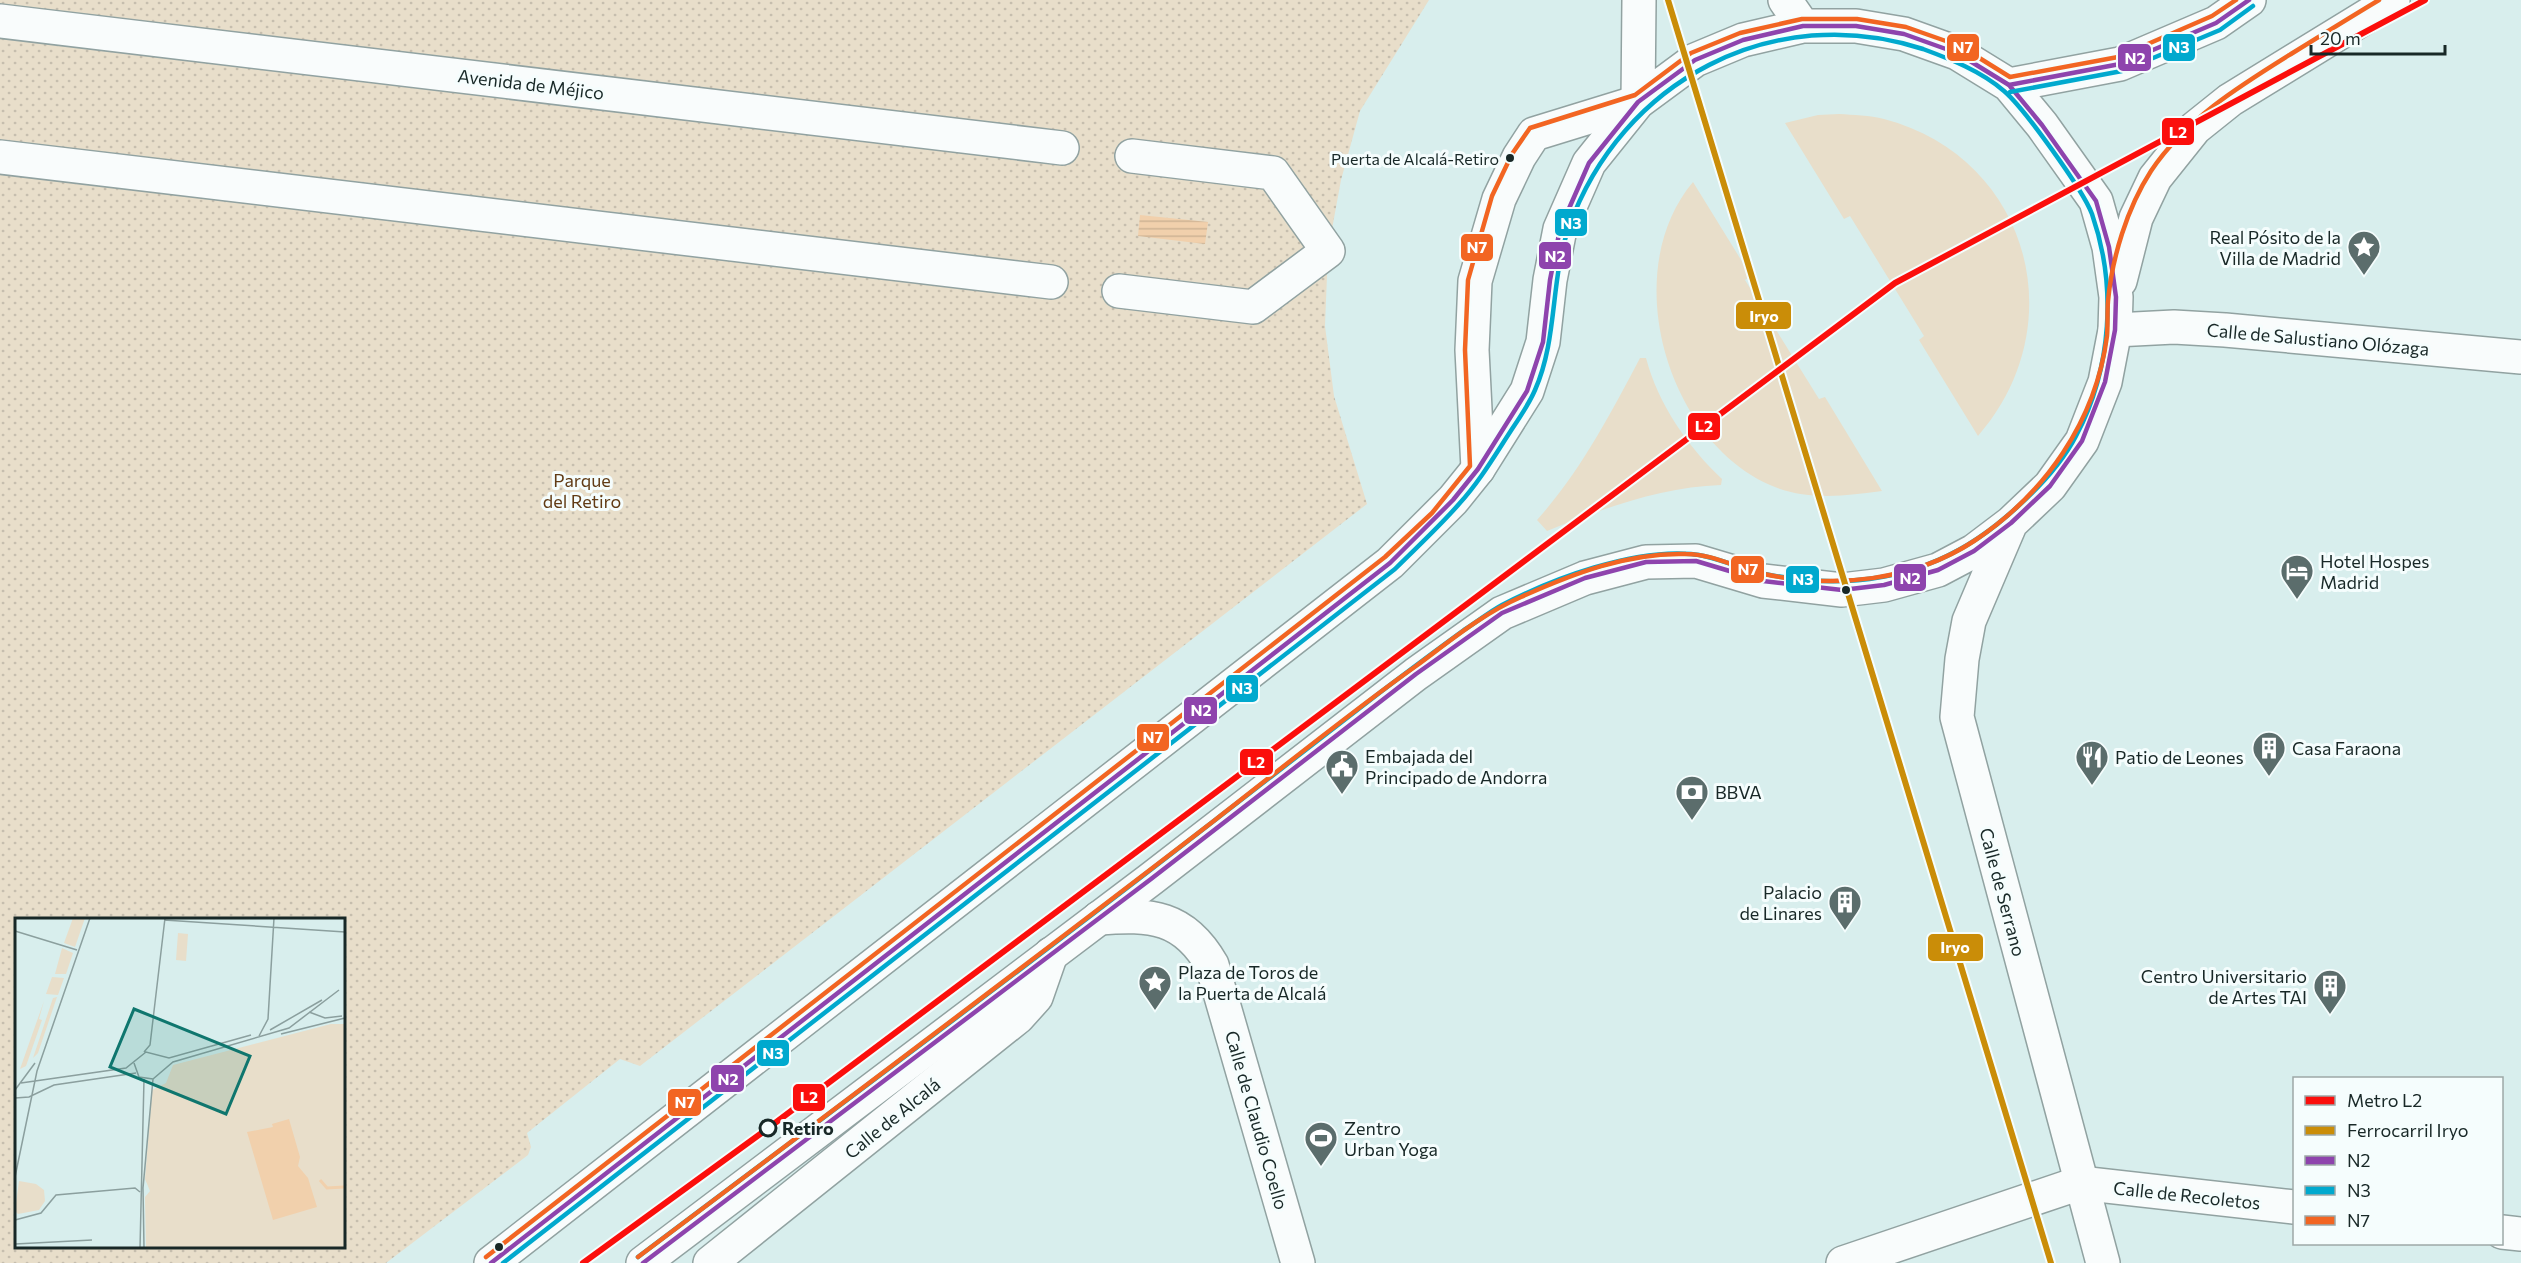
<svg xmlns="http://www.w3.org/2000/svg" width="2521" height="1263" viewBox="0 0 2521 1263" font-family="Commissioner,sans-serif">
<defs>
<pattern id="park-dots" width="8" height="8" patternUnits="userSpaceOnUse" patternTransform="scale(1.5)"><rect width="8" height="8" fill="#e8deca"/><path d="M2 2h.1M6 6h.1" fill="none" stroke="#c6beae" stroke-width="1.8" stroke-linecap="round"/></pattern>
<pattern id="water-rules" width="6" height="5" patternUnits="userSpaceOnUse" patternTransform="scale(1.5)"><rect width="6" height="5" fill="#f1d0ac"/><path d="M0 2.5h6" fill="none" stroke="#ceb394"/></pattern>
</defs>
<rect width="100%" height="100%" fill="#d8eeed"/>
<path fill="#e8deca" d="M 1839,114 C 1853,115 1870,115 1884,119 C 2029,157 2075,325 1978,436 L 1919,340 L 1924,336 L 1850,216 L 1844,219 L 1785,123 L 1818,115 Z
M 1693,182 L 1751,276 L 1745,280 L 1819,399 L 1825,397 L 1882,491 C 1846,496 1805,501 1770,485 C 1666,439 1618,271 1693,182 Z
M 1640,358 L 1646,358 C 1658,404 1688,447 1722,479 L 1721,485 C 1661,487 1601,509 1547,531 L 1537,520 C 1580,472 1610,415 1640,358 Z"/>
<path fill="url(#park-dots)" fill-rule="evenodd" d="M 0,0 L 1429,0 L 1360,111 L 1341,180 L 1328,251 L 1325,326 L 1334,396 L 1367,504 L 640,1066 L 620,1059 L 527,1133 L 531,1147 L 528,1155 L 386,1263 L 0,1263 ZM 16,920 L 344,920 L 344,1246 L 16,1246 Z"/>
<path fill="url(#water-rules)" d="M 1140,215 L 1208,222 L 1205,244 L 1138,236 Z"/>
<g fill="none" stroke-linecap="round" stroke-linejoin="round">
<defs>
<path id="minor" d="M 0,21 L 1062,148
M 0,157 L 1051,282
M 1119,291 L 1253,307 L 1328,251 L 1273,173 L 1132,156
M 2115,330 L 2174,327 L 2225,330 L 2521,357
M 1478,469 L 1472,350 L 1475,281 L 1499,199 L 1519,157 L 1534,134 L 1638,102
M 1099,918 C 1151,914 1184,916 1212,965 L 1298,1263
M 2502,1232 L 2521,1234
M 710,1263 L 1018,1017 L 1036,997 L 1051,954
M 1843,1263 L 2080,1183 L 2294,1207"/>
<path id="major" d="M 1785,0 L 1803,26
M 2009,85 L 2120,64 L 2216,23 L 2249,0
M 1638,102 L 1639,0
M 2120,281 L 2136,218 L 2155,178 L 2195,128 L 2230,100 L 2393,0
M 2010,525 L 1969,621 L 1962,659 L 1957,717 L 2103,1263
M 491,1263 L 1390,563 L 1453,500 L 1478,469 L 1527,391 L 1543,342 L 1550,280 L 1560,229 L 1589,163 L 1638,102 L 1695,60 L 1743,40 L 1803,26 L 1856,26 L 1904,34 L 1957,53 L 2009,85 L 2042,125 L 2096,201 L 2109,247 L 2116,297 L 2115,330 L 2105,382 L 2082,441 L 2050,486 L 2011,523 L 1974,551 L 1938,570 L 1884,585 L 1842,590 L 1763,581 L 1696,561 L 1646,562 L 1585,578 L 1502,613 L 1416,674 L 1151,879 L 643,1263"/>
</defs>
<use href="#minor" stroke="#91a2a1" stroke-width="36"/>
<use href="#major" stroke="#91a2a1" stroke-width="36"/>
<use href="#minor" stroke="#f9fcfc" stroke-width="33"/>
<use href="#major" stroke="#f9fcfc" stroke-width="33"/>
<defs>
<path id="bus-1" d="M 2009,85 L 2120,64 L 2216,23 L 2249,0
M 491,1263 L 1390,563 L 1453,500 L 1478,469 L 1527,391 L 1543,342 L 1550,280 L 1560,229 L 1589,163 L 1638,102 L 1695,60 L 1743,40 L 1803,26 L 1856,26 L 1904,34 L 1957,53 L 2009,85 L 2042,125 L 2096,201 L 2109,247 L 2116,297 L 2115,330 L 2105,382 L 2082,441 L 2050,486 L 2011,523 L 1974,551 L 1938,570 L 1884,585 L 1842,590 L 1763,581 L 1696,561 L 1646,562 L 1585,578 L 1502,613 L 1416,674 L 1151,879 L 643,1263"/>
<path id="bus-2" d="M 2010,92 L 2122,71 L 2220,30 L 2253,6
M 503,1263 L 1395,569 C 1416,548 1439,527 1459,504 C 1480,481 1495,455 1512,429 C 1520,417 1529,404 1535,390 C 1558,338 1550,280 1569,227 C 1621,81 1773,0 1923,49 C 1950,59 1981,71 2004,91 C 2024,108 2083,190 2092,214 C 2117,286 2112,368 2076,436 C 2060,467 2033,494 2007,516 C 1937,577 1854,592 1765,574 C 1740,569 1716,556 1691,554 C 1633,549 1554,578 1502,605 C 1489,612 1477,622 1464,630 C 1435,651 1407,672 1378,694 C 1318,740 1258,787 1197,834 C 1013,977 825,1116 638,1257"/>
<path id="bus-3" d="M 486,1257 L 1385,557 L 1432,513 L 1470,466 L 1465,350 L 1468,280 L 1492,196 L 1512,154 L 1530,128 L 1635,95 L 1691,53 L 1740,33 L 1802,19 L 1857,19 L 1906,27 L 1960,46 L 2010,77 L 2118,57 L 2212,16 L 2236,0
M 638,1257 C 831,1112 1024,967 1215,820 C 1282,768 1347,715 1416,666 C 1450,641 1482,614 1521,597 C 1572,574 1629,552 1686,554 C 1714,554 1738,569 1764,574 C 1834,589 1913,581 1974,541 C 2045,494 2096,421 2107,336 C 2108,324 2107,313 2108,301 C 2112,258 2127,208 2151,171 C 2186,119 2238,87 2291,54 C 2320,36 2349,18 2379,0"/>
</defs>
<use href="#bus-1" stroke="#f5fdfd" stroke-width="9"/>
<use href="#bus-2" stroke="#f5fdfd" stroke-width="9"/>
<use href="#bus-3" stroke="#f5fdfd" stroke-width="9"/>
<use href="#bus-1" stroke="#8e44ad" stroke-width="4.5"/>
<use href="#bus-2" stroke="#00a9ce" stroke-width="4.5"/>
<use href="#bus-3" stroke="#f26522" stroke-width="4.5"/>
<defs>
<path id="rail-1" d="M 1668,0 L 2051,1263"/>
</defs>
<use href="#rail-1" stroke="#f5fdfd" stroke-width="10"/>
<use href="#rail-1" stroke="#ca8d08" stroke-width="6"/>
<defs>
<path id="metro-1" d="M 583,1263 L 763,1132 L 1895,283 L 2425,0"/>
</defs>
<use href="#metro-1" stroke="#f5fdfd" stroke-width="10"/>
<use href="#metro-1" stroke="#fb0f0c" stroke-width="6"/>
</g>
<defs>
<symbol id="sight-pin" viewBox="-11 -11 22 30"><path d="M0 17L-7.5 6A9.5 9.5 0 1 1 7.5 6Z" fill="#5b6d6c" stroke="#f5fdfd"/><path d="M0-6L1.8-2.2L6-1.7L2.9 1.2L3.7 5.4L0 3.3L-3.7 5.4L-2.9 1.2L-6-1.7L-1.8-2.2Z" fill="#fff"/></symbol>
<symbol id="hotel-pin" viewBox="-11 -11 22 30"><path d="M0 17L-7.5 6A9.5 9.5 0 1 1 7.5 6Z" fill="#5b6d6c" stroke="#f5fdfd"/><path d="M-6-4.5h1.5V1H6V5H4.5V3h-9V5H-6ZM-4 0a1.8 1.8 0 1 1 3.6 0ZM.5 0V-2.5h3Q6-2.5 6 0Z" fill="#fff"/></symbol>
<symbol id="building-pin" viewBox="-11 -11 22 30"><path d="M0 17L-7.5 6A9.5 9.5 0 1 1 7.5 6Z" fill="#5b6d6c" stroke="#f5fdfd"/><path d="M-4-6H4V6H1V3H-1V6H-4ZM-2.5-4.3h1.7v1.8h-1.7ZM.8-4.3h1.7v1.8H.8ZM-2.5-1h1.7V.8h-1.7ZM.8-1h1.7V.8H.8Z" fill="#fff"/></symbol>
<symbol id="restaurant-pin" viewBox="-11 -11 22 30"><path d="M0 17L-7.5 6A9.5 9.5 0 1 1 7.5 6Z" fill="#5b6d6c" stroke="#f5fdfd"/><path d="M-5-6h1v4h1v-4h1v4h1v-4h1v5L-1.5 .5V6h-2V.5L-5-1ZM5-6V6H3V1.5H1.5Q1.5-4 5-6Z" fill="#fff"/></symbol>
<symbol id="civic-pin" viewBox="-11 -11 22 30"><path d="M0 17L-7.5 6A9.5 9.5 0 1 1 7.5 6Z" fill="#5b6d6c" stroke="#f5fdfd"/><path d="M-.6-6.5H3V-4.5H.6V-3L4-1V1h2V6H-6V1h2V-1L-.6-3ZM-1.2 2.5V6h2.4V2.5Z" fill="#fff"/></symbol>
<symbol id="bank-pin" viewBox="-11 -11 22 30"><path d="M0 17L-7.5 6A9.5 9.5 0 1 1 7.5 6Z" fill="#5b6d6c" stroke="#f5fdfd"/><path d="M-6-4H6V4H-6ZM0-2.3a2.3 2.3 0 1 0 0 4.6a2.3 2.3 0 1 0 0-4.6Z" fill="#fff"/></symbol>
<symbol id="stadium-pin" viewBox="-11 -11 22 30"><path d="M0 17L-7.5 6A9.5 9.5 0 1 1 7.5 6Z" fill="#5b6d6c" stroke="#f5fdfd"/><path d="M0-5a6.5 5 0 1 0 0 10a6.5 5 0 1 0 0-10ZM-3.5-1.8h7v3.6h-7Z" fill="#fff"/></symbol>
</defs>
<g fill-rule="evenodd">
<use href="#sight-pin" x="2345" y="228" width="38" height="52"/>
<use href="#hotel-pin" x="2278" y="552" width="38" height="52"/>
<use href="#building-pin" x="2250" y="729" width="38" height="52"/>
<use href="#restaurant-pin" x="2073" y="738" width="38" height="52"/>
<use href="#civic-pin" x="1323" y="747" width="38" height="52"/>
<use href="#bank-pin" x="1673" y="773" width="38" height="52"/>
<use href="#building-pin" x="1826" y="883" width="38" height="52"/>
<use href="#sight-pin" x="1136" y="963" width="38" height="52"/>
<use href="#building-pin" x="2311" y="967" width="38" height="52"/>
<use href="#stadium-pin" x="1302" y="1119" width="38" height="52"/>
</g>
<g fill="#182827" stroke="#f5fdfd" stroke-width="2">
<circle cx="1510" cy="158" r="5"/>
<circle cx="1846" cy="590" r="5"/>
<circle cx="499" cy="1247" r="5"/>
</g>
<circle fill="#f5fdfd" stroke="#182827" stroke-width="3" cx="768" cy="1128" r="8"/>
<g text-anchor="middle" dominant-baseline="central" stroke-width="6" stroke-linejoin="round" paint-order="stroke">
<g font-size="16" fill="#182827" stroke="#f5fdfd" text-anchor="end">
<text x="1499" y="158">Puerta de Alcalá-Retiro</text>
</g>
<g font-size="18" fill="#182827" stroke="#f5fdfd">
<text transform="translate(531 84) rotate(7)">Avenida de Méjico</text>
<text transform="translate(2318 339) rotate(5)">Calle de Salustiano Olózaga</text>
<text transform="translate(2003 892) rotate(75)">Calle de Serrano</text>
<text transform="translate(892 1118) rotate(-39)">Calle de Alcalá</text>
<text transform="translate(1257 1120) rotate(74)">Calle de Claudio Coello</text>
<text transform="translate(2187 1195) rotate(6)">Calle de Recoletos</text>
</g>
<g font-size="18" fill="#182827" stroke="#f5fdfd" text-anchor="start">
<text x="2341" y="237" text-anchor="end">Real Pósito de la<tspan x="2341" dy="21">Villa de Madrid</tspan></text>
<text x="2320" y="561">Hotel Hospes<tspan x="2320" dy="21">Madrid</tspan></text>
<text x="2292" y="748">Casa Faraona</text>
<text x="1365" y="756">Embajada del<tspan x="1365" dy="21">Principado de Andorra</tspan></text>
<text x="2115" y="757">Patio de Leones</text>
<text x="1715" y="792">BBVA</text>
<text x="1822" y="892" text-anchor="end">Palacio<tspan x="1822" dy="21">de Linares</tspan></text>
<text x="1178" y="972">Plaza de Toros de<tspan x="1178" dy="21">la Puerta de Alcalá</tspan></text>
<text x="2307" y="976" text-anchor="end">Centro Universitario<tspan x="2307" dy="21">de Artes TAI</tspan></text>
<text x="1344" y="1128">Zentro<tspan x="1344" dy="21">Urban Yoga</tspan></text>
</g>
<g font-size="18" fill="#613b15" stroke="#f5fdfd">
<text x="582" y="480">Parque<tspan x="582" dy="21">del Retiro</tspan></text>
</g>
<g font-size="18" font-weight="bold" fill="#182827" stroke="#f5fdfd" text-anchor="start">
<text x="782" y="1128">Retiro</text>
</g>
</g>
<g transform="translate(15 918)">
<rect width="330" height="330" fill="#d8eeed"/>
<path d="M 163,15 L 173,16 L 171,43 L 161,42 ZM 42,79 L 23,135 L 18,140 L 38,80 ZM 29,83 L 24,101 L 27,102 L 11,148 L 5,151 Z" fill="#e8deca"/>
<path d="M 58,0 L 70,0 L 60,29 L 49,25 ZM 47,30 L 58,35 L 51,56 L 40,56 ZM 37,59 L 49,60 L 43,77 L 31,76 ZM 316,106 L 330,106 L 330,330 L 131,330 L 130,279 L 135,273 L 130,261 L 137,172 L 151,165 L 158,147 ZM 4,263 L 21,266 L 29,272 L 30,283 L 24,292 L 3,296 L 0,293 Z" fill="#e8deca"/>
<path d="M 274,201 L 285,239 L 283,248 L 293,260 L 302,289 L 258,302 L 232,214 L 258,209 L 257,206 Z" fill="#f1d0ac"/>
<path fill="none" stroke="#f1d0ac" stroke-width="3" d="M 305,262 L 312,270 L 329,269"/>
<path fill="none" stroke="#8b9f9e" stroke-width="1.5" d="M 149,2 L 330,14M 0,13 L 62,32M 294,94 L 310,100 L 327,98M 255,112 L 307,82M 266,116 L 330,100M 244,118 L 253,101 L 259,0M 129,134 L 135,127 L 150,0M 119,145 L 124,159 L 138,161 L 158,144 L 274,110 L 324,72M 6,165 L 111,150 L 131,134 L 154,140 L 236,117M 0,172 L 20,145M 0,180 L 14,179 L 39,167 L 121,155M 0,259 L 22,153 L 75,0M 0,302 L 26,295 L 41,277 L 120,270 L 125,274M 0,326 L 77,322M 125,330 L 129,161M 129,330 L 128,270 L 138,161"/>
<path fill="#0f766e" fill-opacity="0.15" stroke="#0f766e" stroke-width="3" d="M 119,91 L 235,138 L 211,196 L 95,149 Z"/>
<rect width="330" height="330" fill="none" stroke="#182827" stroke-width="3"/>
</g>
<g stroke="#f5fdfd" stroke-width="2">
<rect x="2162" y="33" width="34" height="29" rx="6" fill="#00a9ce"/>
<rect x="1946" y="33" width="34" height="29" rx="6" fill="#f26522"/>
<rect x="2117" y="43" width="35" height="29" rx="6" fill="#8e44ad"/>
<rect x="2161" y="117" width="34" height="29" rx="6" fill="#fb0f0c"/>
<rect x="1554" y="208" width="34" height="29" rx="6" fill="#00a9ce"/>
<rect x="1460" y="233" width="34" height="29" rx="6" fill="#f26522"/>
<rect x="1538" y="241" width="34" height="29" rx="6" fill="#8e44ad"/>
<rect x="1735" y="301" width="57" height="29" rx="6" fill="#ca8d08"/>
<rect x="1687" y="412" width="34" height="29" rx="6" fill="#fb0f0c"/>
<rect x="1730" y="555" width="35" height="29" rx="6" fill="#f26522"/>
<rect x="1893" y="563" width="34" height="29" rx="6" fill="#8e44ad"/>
<rect x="1785" y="565" width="35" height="29" rx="6" fill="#00a9ce"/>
<rect x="1225" y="674" width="34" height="29" rx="6" fill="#00a9ce"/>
<rect x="1183" y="696" width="35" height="29" rx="6" fill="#8e44ad"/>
<rect x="1136" y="723" width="34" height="29" rx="6" fill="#f26522"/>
<rect x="1239" y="748" width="35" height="28" rx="6" fill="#fb0f0c"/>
<rect x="1927" y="933" width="57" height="29" rx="6" fill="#ca8d08"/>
<rect x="756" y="1039" width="34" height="28" rx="6" fill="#00a9ce"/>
<rect x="710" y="1064" width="35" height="29" rx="6" fill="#8e44ad"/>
<rect x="792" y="1083" width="34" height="29" rx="6" fill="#fb0f0c"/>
<rect x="667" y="1088" width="35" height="29" rx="6" fill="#f26522"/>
</g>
<g font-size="16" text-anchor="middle" font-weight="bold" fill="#fff">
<text x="2179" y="53">N3</text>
<text x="1963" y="53">N7</text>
<text x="2135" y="64">N2</text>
<text x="2178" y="138">L2</text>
<text x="1571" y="229">N3</text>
<text x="1477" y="253">N7</text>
<text x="1555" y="262">N2</text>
<text x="1764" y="322">Iryo</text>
<text x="1704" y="432">L2</text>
<text x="1748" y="575">N7</text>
<text x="1910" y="584">N2</text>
<text x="1803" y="585">N3</text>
<text x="1242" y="694">N3</text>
<text x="1201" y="716">N2</text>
<text x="1153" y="743">N7</text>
<text x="1256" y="768">L2</text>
<text x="1955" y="953">Iryo</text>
<text x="773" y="1059">N3</text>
<text x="728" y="1085">N2</text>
<text x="809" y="1103">L2</text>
<text x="685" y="1108">N7</text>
</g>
<rect x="2293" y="1077" width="210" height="168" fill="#f5fdfd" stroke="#9da8a7" stroke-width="1.5"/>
<rect x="2305" y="1096" width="30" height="9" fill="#fb0f0c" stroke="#9da8a7" stroke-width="1.5"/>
<text x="2347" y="1107" font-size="18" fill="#182827">Metro L2</text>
<rect x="2305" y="1126" width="30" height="9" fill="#ca8d08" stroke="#9da8a7" stroke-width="1.5"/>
<text x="2347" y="1137" font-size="18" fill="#182827">Ferrocarril Iryo</text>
<rect x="2305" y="1156" width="30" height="9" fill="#8e44ad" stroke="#9da8a7" stroke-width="1.5"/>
<text x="2347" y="1167" font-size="18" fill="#182827">N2</text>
<rect x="2305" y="1186" width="30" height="9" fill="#00a9ce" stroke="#9da8a7" stroke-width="1.5"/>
<text x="2347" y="1197" font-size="18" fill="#182827">N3</text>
<rect x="2305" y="1216" width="30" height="9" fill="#f26522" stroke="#9da8a7" stroke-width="1.5"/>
<text x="2347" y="1227" font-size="18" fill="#182827">N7</text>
<path d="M2311 45v9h134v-9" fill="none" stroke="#182827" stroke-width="3"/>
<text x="2320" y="45" font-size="18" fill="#182827" stroke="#f5fdfd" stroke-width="4.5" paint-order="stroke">20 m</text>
</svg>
